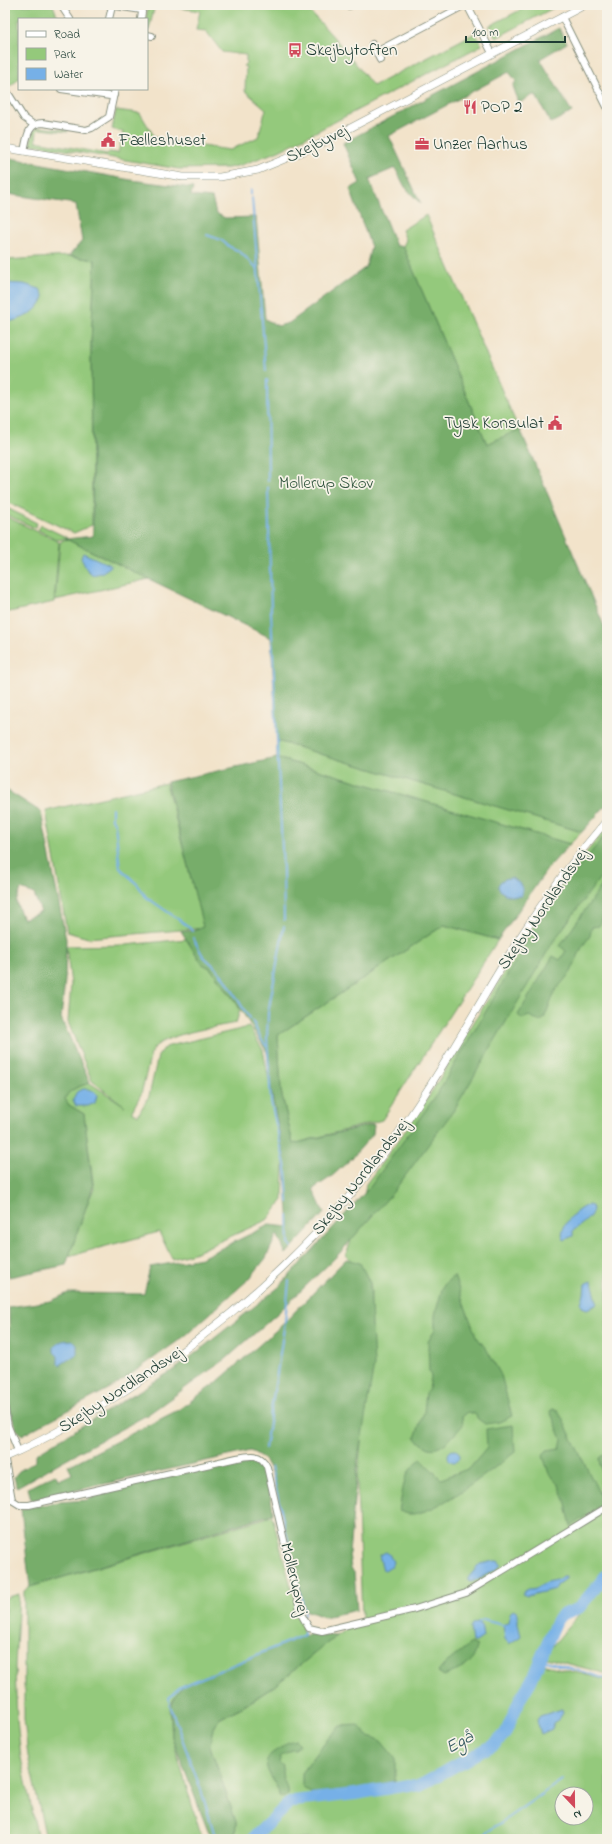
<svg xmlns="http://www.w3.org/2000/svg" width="612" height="1844" viewBox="0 0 612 1844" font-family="'Indie Flower',sans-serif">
<rect width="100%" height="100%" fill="#f7f3e8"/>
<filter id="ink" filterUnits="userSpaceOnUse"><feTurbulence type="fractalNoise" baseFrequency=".025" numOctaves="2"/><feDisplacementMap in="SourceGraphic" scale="8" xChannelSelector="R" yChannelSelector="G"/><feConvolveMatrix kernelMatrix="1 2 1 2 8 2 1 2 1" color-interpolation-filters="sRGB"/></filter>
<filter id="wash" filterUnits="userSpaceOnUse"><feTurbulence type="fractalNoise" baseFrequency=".012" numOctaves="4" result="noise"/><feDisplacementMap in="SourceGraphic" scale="16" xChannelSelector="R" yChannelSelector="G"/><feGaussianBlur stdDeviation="0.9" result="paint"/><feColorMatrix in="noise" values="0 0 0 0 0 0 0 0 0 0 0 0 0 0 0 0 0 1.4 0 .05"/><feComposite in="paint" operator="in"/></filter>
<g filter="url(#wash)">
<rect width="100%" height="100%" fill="#f2e3ca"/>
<path fill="#94c97b" stroke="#5a8358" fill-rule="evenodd" d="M 5,5 L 53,5 L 56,13 L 60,19 L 19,19 L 19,79 L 5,90 Z
M 148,5 L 155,5 L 149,30 L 147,29 L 147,19 L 146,19 Z
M 161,5 L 303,5 C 329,30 351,57 373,86 L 475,33 L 482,45 L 279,151 L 241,165 L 228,168 L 179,169 L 30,144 L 33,131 L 39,127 L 67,130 L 68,132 L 39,129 L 37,131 L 36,141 L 107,154 L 109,152 L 118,153 L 123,132 L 112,129 L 116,110 L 140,113 L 154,136 L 161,140 L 230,150 L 258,137 L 266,109 L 245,91 L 246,67 L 243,66 L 246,63 L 246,55 L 222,52 L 206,31 L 196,30 L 200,11 Z
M 530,5 L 559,5 L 496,38 L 489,26 Z
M 426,215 L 519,430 L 487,444 L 403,246 L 406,240 L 402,230 Z
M 69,256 L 95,260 L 91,344 L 92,525 L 74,533 L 5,501 L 5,260 Z
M 5,507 L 37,523 L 35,528 L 5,514 Z
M 5,516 L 59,542 L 54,602 L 5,613 Z
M 41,525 L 66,537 L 67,538 L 58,540 L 38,530 Z
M 66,539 L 149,579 L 55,600 L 60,542 Z
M 277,741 L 582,832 L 570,844 L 277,758 Z
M 166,783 L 204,928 L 88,938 L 67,932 L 46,811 Z
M 607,827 L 607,1574 L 579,1608 L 561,1615 L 557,1619 L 549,1640 L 537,1663 L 607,1680 L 607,1839 L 235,1839 L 236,1822 L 210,1746 L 212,1732 L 219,1719 L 246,1705 L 273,1687 L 336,1636 L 362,1618 L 357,1482 L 368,1376 L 371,1291 L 370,1283 L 346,1255 L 362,1208 L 366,1184 L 401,1137 L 429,1096 L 530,930 L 573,869 ZM 562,1794 L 586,1794 L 586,1818 L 562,1818 Z
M 444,925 L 498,940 L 382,1120 L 293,1144 L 281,1091 L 278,1035 Z
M 186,939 L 202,963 L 210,968 L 237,1004 L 240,1010 L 236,1023 C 216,1027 163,1034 152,1050 L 141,1094 L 132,1111 L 138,1115 L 149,1096 L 158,1056 L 165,1047 L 249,1027 L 263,1050 L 284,1157 L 283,1200 L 267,1220 L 194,1253 L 172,1259 L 159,1232 L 69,1256 L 89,1199 L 94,1189 L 84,1114 L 69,1105 L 65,1099 C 68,1089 81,1085 90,1083 L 125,1106 L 92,1081 L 68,1022 L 71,984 L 66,946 L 126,945 Z
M 272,1516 L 304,1635 L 184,1685 L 177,1693 L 170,1706 L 172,1737 L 202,1839 L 46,1839 L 28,1756 L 24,1719 L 24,1591 L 30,1587 Z
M 607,1581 L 607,1674 L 543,1657 Z
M 19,1594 L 15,1667 L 17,1720 L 21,1758 L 38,1839 L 5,1839 L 5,1598 Z"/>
<path fill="#77ad6b" stroke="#4b7550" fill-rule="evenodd" d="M 559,28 L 567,43 L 540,59 L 572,112 L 551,123 L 535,94 L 519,103 L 513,86 L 516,81 L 509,72 L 389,136 L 421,204 L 405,187 L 395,168 L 369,179 L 396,246 L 403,246 L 487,444 L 520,429 L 607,633 L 607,804 L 582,832 L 277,741 L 271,638 L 66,539 L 93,536 L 91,344 L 95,260 L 69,256 L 82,241 L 76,204 L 7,194 L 5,260 L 5,157 L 131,180 L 193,188 L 191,196 L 212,198 L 216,213 L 225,218 L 256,217 L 265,319 L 278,326 L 289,323 L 366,267 L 371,247 L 350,189 L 360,183 L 343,143 Z
M 277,758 L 570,844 L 548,868 L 498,940 L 444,925 L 278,1035 L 281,1091 L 293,1144 L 374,1124 L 373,1134 L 352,1158 L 331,1177 L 313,1189 L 324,1213 L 286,1254 L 277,1234 L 266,1258 L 250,1278 L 185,1336 L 114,1386 L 22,1435 L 16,1429 L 10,1410 L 9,1307 L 51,1301 L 68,1293 L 144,1294 L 150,1267 L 201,1258 L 269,1225 L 289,1227 L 284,1157 L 271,1090 L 267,1052 L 238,1005 L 210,968 L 202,964 L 181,931 L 192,931 L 203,927 L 167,782 Z
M 5,789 L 41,812 L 66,939 L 65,980 L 61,1018 L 90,1083 C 81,1086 68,1089 65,1099 L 69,1105 L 84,1114 L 93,1187 L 66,1265 L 9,1277 L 5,1245 ZM 21,889 L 34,894 L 41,912 L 23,919 L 16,902 Z
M 607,832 L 607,868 L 553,942 L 454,1110 L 394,1191 L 337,1256 L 280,1311 L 226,1359 L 147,1415 L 66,1459 L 17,1487 L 14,1477 L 19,1471 L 36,1461 L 36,1454 L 178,1367 L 279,1287 L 370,1187 L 437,1094 L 545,911 Z
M 607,878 L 607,889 L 604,896 C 609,910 606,913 599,926 L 592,927 L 590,936 L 582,947 L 571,972 L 555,991 L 544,1019 L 540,1021 L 529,1016 L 522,1019 L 518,1015 L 553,956 L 560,960 L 566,951 L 560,946 Z
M 346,1259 L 360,1263 L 370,1283 L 374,1365 L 358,1459 L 349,1553 L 351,1569 L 354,1572 L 357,1610 L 324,1617 L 305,1610 L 273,1478 C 268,1464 264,1456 250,1451 L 33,1500 L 31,1499 L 28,1488 L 55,1474 L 59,1480 L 72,1474 L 68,1466 L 178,1410 L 216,1383 L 282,1325 Z
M 454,1276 L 476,1336 L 487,1350 L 501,1375 L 512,1416 L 499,1422 L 485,1424 L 478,1419 L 475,1414 L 468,1412 L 462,1417 L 463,1425 C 455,1433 442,1452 429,1448 C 424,1446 419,1441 415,1438 L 424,1412 L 426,1393 L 429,1389 L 431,1377 L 429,1371 L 428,1342 L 435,1329 L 435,1315 L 442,1289 L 445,1283 Z
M 553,1409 L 558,1410 L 604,1503 L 571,1526 L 565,1500 L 558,1483 L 549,1474 L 543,1456 L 547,1450 L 560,1448 L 562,1439 L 550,1411 Z
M 513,1425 L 515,1452 C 494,1468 434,1517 408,1514 C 405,1513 402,1512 399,1511 C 403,1490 403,1471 421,1459 L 441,1479 L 470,1468 L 487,1448 L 486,1429 Z
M 603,1455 L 607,1456 L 607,1482 L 600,1466 L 599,1458 Z
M 250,1459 C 254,1460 258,1462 260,1466 C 266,1475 273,1504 273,1514 L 30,1587 L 21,1509 L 58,1502 L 87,1500 L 112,1489 Z
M 314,1634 L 336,1636 L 273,1687 L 245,1705 L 219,1719 L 212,1732 L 210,1746 L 236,1822 L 235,1839 L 211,1839 L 172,1737 L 171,1707 L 177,1693 L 184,1685 L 302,1636 Z
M 471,1643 L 477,1646 C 474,1666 461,1669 444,1676 L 438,1672 L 445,1664 Z
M 358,1725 L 367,1735 L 381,1741 L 395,1758 L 395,1781 L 338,1794 L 312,1793 L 302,1786 L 302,1773 L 330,1736 L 341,1726 Z
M 296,1740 L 299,1745 L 295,1750 L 291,1750 L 281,1756 L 279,1762 L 283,1766 C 279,1779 289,1784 287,1795 L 283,1798 L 279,1796 C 279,1780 252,1764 277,1750 C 286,1745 284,1742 296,1740 Z"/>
<path fill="#76b0e7" stroke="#4a768e" d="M 5,283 L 24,284 L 40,289 L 44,297 C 39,312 21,321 5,322 Z
M 83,553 L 110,565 L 110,567 L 101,573 L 93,575 L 87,570 L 81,558 Z
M 512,878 C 519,882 525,887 521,896 C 512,897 503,896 498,887 C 499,880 506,878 512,878 Z
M 83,1089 C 89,1089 94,1090 97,1095 L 95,1103 L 88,1106 L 76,1106 L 73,1100 L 76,1093 Z
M 588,1205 L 592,1206 L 593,1210 C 590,1220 581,1224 573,1231 L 573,1236 L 564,1240 C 556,1229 577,1208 588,1205 Z
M 592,1281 L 597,1302 L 596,1305 L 587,1309 L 582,1307 L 581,1303 L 584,1294 L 585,1284 Z
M 72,1340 L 77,1345 L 77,1354 L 60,1365 L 58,1363 L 58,1356 L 54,1352 L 54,1347 L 62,1341 Z
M448 1456a6 6 0 1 1 12 0a6 6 0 1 1-12 0Z
M 386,1552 L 389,1554 L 393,1562 L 391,1567 L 385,1571 L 383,1570 L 379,1555 Z
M 494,1561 L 498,1561 L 501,1565 L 495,1570 L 472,1582 L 467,1579 L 480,1564 Z
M 562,1576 L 566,1576 L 566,1579 L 559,1583 L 555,1589 L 527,1596 L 522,1594 L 526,1589 C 540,1589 537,1587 547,1582 C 553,1580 558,1581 562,1576 Z
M 513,1610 L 518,1613 L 518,1624 L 521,1636 L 509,1644 L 505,1639 L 503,1625 L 508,1622 L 510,1613 Z
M 477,1622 L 481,1624 L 483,1637 L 476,1642 L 472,1642 L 470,1628 L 472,1624 Z
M 562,1709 L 563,1713 L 559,1719 L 553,1723 L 552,1729 L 541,1734 L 537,1720 L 540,1716 Z"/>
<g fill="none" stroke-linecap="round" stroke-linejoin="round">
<path stroke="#76b0e7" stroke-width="2" d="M 251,190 L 251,195
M 252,198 L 266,371
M 207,235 L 221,240 L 230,247 L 239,251 L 258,269
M 267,380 L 268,481
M 268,487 L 271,612 L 283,870 L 284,920
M 112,808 L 112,819 L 115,824 L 120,868 L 138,885 L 146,897 L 188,926 L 192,931
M 284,926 L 268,1013 L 267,1038 L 271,1102 L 286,1169 L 288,1202
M 193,938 L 203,956 L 215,967 L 226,980 L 249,1018
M 252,1020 L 261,1039 L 267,1047
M 288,1216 L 289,1243 L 292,1247
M 265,1448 L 285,1322 L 289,1281
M 271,1467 L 305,1615
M 479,1622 L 483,1620 L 503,1625
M 539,1659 L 607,1679
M 216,1839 L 201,1790 L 170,1706 L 169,1698 L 178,1688 L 304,1635 L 304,1631
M 477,1839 L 562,1780"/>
<path stroke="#76b0e7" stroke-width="12" d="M 252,1839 L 288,1804 L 294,1801 L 355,1794 L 408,1785 L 419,1786 L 495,1744 L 505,1734 L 520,1699 L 531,1681 L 557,1620 L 561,1615 L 579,1608 L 607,1574"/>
</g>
</g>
<g filter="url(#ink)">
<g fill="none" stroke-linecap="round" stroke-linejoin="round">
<defs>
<path id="minor" d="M 109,5 L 142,10
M 349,5 L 349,6
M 467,5 L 492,53
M 64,10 L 70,19
M 562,17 L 607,107
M 109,19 L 112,6
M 141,19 L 143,5
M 147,35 L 152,36
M 372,44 L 380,60
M 376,52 L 465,5
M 61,89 L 110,96 L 114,95
M 8,93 L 24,118 L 34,125
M 24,151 C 27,139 27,123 43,123 L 86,130 L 92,128 L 109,117 L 115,89
M 5,1409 L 8,1426 L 18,1451
M 5,1460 L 12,1500 L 20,1505 L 29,1505 L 237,1458 C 251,1455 261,1453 267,1467 L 301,1614 L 309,1628 L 322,1631 L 415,1609 L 466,1593 L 607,1507"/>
<path id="tertiary" d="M 5,148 L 183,177 L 220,177 L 258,170 L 316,146 L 585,5
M 5,1457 C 48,1439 88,1415 126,1390 C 238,1318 337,1225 411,1115 C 450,1058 482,997 519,939 C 545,898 575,857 607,820"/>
</defs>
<use href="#minor" stroke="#88907f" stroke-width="8"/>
<use href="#tertiary" stroke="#88907f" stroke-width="8"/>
<use href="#minor" stroke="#fff" stroke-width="6"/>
<use href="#tertiary" stroke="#fff" stroke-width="7"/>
</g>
</g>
<defs>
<symbol id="bus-bare" viewBox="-9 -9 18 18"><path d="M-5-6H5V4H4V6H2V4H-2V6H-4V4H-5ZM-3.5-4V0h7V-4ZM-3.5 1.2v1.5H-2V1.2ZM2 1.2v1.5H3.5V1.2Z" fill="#d1495b" stroke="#f7f3e8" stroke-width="2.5" paint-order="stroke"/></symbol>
<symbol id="restaurant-bare" viewBox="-9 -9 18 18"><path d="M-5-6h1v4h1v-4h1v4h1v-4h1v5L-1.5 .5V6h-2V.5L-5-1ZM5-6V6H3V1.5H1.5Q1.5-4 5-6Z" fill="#d1495b" stroke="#f7f3e8" stroke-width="2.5" paint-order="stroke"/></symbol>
<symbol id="civic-bare" viewBox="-9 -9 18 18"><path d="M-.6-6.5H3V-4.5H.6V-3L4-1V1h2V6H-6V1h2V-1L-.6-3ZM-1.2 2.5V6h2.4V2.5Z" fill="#d1495b" stroke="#f7f3e8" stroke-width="2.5" paint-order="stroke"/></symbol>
<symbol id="office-bare" viewBox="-9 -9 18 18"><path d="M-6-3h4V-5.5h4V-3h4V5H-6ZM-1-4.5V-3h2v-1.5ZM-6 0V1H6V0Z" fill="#d1495b" stroke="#f7f3e8" stroke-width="2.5" paint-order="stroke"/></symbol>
</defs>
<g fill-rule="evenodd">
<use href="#bus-bare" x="285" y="40" width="20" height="20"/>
<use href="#restaurant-bare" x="460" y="97" width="20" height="20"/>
<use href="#civic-bare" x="98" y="130" width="20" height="20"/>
<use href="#office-bare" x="412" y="134" width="20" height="20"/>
<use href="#civic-bare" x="545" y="413" width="20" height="20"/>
</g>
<g text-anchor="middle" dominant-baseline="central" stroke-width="3.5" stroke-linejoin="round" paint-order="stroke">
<g font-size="17" fill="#1f3d34" stroke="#f7f3e8" text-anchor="start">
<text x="306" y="50">Skejbytoften</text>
<text x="481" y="107">POP 2</text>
<text x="119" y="140">Fælleshuset</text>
<text x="433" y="144">Unzer Aarhus</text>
<text x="544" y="423" text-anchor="end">Tysk Konsulat</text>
</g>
<g font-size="17" fill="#1f3d34" stroke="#f7f3e8">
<text transform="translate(317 144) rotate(-26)">Skejbyvej</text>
<text transform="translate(543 909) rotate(-55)">Skejby Nordlandsvej</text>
<text transform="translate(361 1177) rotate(-51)">Skejby Nordlandsvej</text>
<text transform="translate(121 1390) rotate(-33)">Skejby Nordlandsvej</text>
<text transform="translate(294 1579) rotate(76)">Mollerupvej</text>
</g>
<g font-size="17" fill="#365942" stroke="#f7f3e8">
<text x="326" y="483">Mollerup Skov</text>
</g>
<g font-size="18" font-style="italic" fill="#355a61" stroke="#f7f3e8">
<text transform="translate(460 1743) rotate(-29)">Egå</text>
</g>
</g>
<rect width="612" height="1844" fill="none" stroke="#f7f3e8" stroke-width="20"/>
<rect x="18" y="18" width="130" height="72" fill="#f7f3e8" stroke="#a1aaa0"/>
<rect x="26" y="31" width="20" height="6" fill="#ffffff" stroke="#a1aaa0"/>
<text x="54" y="38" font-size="12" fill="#1f3d34">Road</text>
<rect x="26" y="48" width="20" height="12" fill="#94c97b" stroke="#a1aaa0"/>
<text x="54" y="58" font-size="12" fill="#1f3d34">Park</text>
<rect x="26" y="68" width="20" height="12" fill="#76b0e7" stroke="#a1aaa0"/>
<text x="54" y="78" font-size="12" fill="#1f3d34">Water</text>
<g transform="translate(574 1806) rotate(158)"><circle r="19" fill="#f7f3e8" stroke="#a1aaa0"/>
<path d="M0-3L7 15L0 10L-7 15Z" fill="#d1495b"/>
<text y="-6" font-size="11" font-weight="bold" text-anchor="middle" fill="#1f3d34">N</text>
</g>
<path d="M466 36v6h99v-6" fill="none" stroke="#1f3d34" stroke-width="2"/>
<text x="472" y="36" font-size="12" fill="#1f3d34" stroke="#f7f3e8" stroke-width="3" paint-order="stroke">100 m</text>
</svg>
